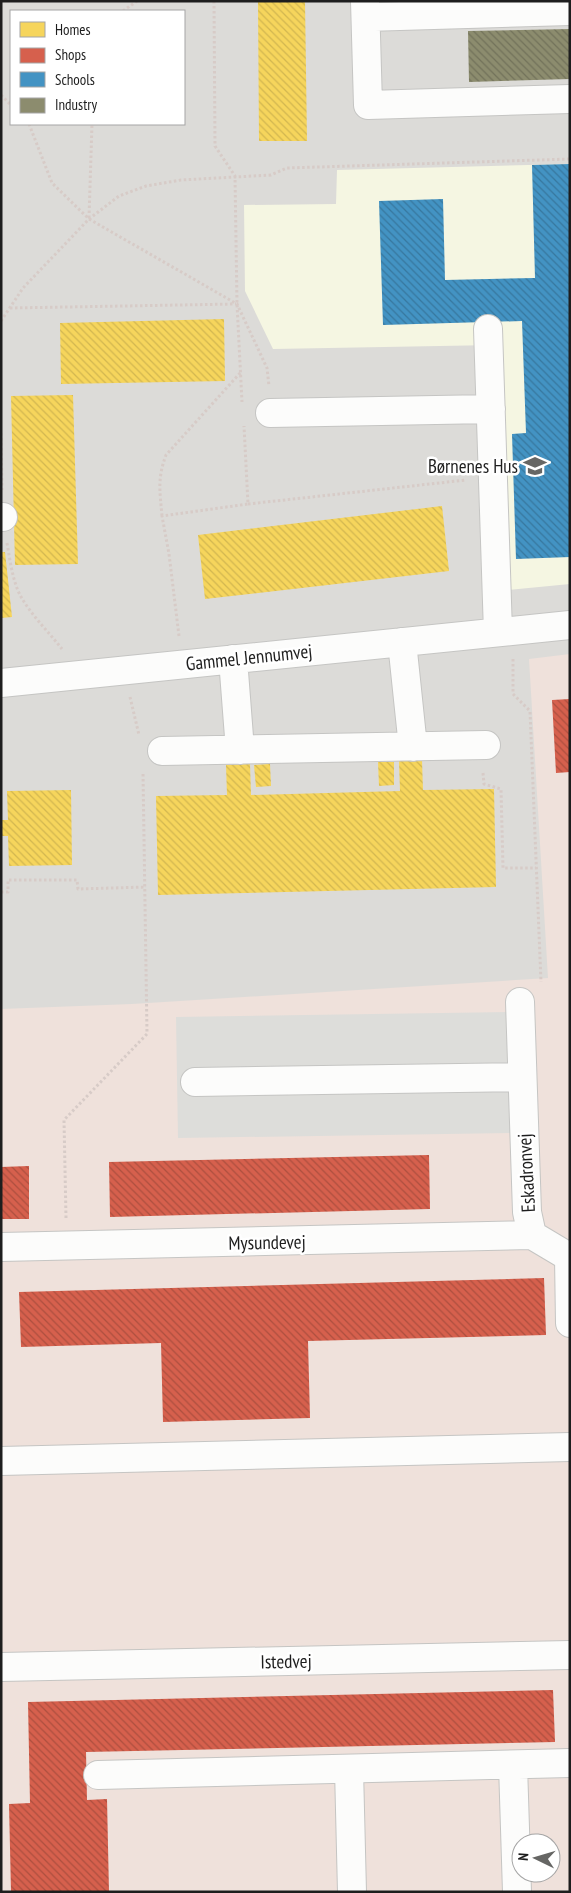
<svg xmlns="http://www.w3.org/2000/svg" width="571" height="1893" viewBox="0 0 571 1893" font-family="'PT Sans Narrow',sans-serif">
<defs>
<pattern id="homes-back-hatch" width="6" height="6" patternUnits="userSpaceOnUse" patternTransform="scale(1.25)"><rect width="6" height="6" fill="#f6d55c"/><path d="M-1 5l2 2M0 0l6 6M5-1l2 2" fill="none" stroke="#d2b650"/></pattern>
<pattern id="shops-back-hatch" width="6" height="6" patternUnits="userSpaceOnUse" patternTransform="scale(1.25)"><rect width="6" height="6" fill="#d6604d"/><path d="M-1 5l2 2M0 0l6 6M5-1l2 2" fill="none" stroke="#ad4f3f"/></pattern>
<pattern id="schools-back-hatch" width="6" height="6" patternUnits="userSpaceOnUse" patternTransform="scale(1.25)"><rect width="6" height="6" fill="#4393c3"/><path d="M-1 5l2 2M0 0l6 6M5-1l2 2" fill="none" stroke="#37779e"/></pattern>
<pattern id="industry-back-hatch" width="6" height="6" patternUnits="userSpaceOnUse" patternTransform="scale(1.25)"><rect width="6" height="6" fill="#8c8c6e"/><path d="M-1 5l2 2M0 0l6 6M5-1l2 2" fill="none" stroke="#72725a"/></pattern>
</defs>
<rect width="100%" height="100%" fill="#edece7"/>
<path fill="#dcdbd8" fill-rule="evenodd" d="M 1,1 L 570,1 L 570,1892 L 1,1892 ZM 11,11 L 184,11 L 184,124 L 11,124 ZM 521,1843 L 551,1843 L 551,1873 L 521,1873 Z"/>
<path fill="#efe1db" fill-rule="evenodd" d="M 570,654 L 570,1892 L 1,1892 L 1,1009 L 132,1004 L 548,978 L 529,659 ZM 521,1843 L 551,1843 L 551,1873 L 521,1873 Z"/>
<path fill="#f5f6e2" d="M 570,164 L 570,584 L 507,590 L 495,345 L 273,349 L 245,291 L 244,205 L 336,204 L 337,170 Z"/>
<path fill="#ddddda" d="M 515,1012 L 516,1133 L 178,1138 L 176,1017 Z"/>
<path fill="url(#homes-back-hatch)" d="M 258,1 L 305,1 L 307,141 L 259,141 Z
M 224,319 L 225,381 L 61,384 L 60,323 Z
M 73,395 L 78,564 L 15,565 L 11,396 Z
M 442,506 L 449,571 L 205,599 L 198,535 Z
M 1,552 L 5,552 L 12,617 L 1,618 Z
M 422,760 L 423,790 L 494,789 L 496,887 L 158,895 L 156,796 L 227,795 L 226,765 L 250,764 L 251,795 L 400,791 L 399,761 Z
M 378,762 L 394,762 L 394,785 L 379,786 Z
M 270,764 L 271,786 L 256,787 L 254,765 Z
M 71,790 L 72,865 L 9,866 L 8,836 L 1,836 L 1,820 L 8,820 L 7,791 Z"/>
<path fill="url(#shops-back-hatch)" d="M 570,699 L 570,772 L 556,773 L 552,700 Z
M 429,1155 L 430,1209 L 110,1217 L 109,1162 Z
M 29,1166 L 29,1219 L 1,1219 L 1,1167 Z
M 544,1278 L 546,1335 L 308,1341 L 310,1418 L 163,1422 L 161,1343 L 21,1347 L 19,1292 Z
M 553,1690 L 555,1742 L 86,1752 L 87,1800 L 107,1799 L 109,1892 L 11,1892 L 9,1804 L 30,1803 L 28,1702 Z"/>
<path fill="url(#schools-back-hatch)" d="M 570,164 L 570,557 L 516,559 L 512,434 L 526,433 L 522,321 L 383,325 L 379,201 L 443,199 L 445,280 L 535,278 L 532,165 Z"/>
<path fill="url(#industry-back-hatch)" d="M 570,29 L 570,79 L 469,82 L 468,31 Z"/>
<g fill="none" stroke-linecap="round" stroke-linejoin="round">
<defs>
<path id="minor" d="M 365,1 L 368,105 L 570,99
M 366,17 L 570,11
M 488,329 L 498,632
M 270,413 L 491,409
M 1,517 L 3,517
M 402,642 L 413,747
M 233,659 L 240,750
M 1,683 L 570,625
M 162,751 L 486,745
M 520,1002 L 527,1212 L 532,1235 L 569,1257 L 570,1323
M 195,1082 L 522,1077
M 1,1247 L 532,1235
M 1,1461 L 570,1447
M 1,1667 L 570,1655
M 513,1765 L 517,1892
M 349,1769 L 352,1892
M 98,1775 L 570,1763"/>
</defs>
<use href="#minor" stroke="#c5c5c3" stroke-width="30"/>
<path stroke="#d7cbc7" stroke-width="3" stroke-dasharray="2.5 2.5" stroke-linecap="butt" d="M 214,1 L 215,146 L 235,176 L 237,304 L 242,402
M 123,11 L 137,1
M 1,95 L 11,105
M 29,124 L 52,183 L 89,219 L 237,304 L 267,368 L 269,386
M 89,218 L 92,124
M 10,308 L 236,304
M 1,321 L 23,288 L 89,219 L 119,196 L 146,186 L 181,180 L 271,175 L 287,168 L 570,159
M 1,433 L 2,490
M 248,504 L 466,480
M 162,516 C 160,492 157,479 166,455 L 241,372
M 7,543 C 10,560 12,577 19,593 C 29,613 48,631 62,649
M 179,636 L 169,554 L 162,516 L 248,504 L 244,426
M 513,659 L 513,694 L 530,711 L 541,982
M 130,697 L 139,735
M 483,773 L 484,784 L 501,789 L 503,868 L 536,868
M 1,892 L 8,892 L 8,880 L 77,880 L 78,889 L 146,887
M 66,1218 L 64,1120 L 147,1034 L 143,773"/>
<use href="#minor" stroke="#fcfcfb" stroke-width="28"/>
</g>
<defs>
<symbol id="school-bare" viewBox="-9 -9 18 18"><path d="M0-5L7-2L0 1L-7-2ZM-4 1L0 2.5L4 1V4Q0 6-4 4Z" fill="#666664" stroke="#fff" stroke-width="2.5" paint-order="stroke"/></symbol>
</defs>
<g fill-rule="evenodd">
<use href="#school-bare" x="519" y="450" width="32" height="32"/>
</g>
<g text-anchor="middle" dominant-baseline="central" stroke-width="5" stroke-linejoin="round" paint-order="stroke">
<g font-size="19" fill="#1e1e1e" stroke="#fff" text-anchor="end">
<text x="518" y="466">Børnenes Hus</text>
</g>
<g font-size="19" fill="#1e1e1e" stroke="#fff">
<text transform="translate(249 657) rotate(-6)">Gammel Jennumvej</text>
<text transform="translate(526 1173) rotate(-93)">Eskadronvej</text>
<text transform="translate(267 1242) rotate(-1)">Mysundevej</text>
<text transform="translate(286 1661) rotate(-1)">Istedvej</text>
</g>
</g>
<rect width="571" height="1893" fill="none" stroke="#1e1e1e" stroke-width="5"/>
<rect x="10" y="10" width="175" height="115" fill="#ffffff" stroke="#a5a5a5"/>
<rect x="20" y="22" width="25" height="15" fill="#f6d55c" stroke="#a5a5a5"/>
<text x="55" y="35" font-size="15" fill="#1e1e1e">Homes</text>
<rect x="20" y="48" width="25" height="15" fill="#d6604d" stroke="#a5a5a5"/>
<text x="55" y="60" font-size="15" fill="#1e1e1e">Shops</text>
<rect x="20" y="72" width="25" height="15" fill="#4393c3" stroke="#a5a5a5"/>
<text x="55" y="85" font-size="15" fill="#1e1e1e">Schools</text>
<rect x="20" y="98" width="25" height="15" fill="#8c8c6e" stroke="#a5a5a5"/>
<text x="55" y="110" font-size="15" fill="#1e1e1e">Industry</text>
<g transform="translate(536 1858) rotate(275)"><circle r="24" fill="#ffffff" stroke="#a5a5a5"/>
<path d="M0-4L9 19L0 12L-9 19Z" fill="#666664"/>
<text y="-8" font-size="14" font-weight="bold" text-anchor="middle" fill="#1e1e1e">N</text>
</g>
</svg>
